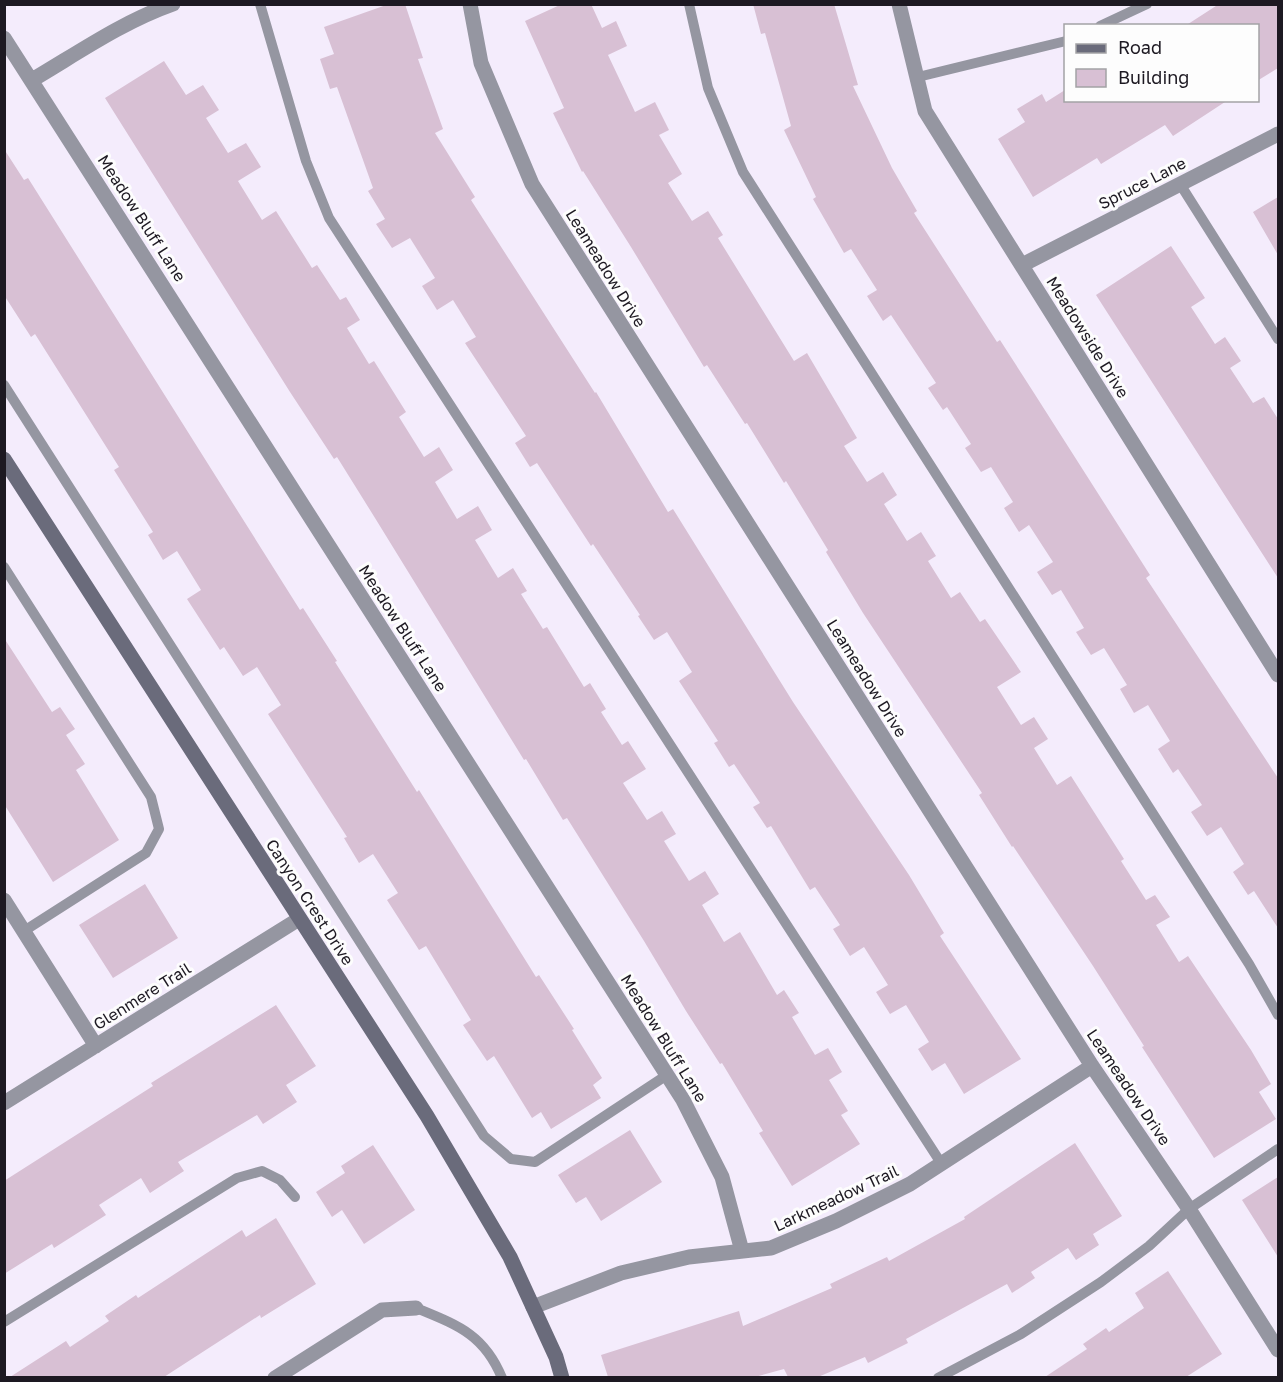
<svg xmlns="http://www.w3.org/2000/svg" width="1283" height="1382" viewBox="0 0 1283 1382" font-family="'Golos Text',sans-serif">
<rect width="100%" height="100%" fill="#f4ecfc"/>
<path fill="#d8c0d4" d="M 389,4 L 405,4 L 423,58 L 418,59 L 443,129 L 435,133 L 475,197 L 471,200 L 595,393 L 596,392 L 668,512 L 673,509 L 793,702 L 909,875 L 944,933 L 940,936 L 1021,1059 L 964,1094 L 945,1063 L 932,1071 L 918,1049 L 929,1042 L 906,1005 L 890,1014 L 876,992 L 888,985 L 864,947 L 850,956 L 833,929 L 840,925 L 815,887 L 810,890 L 771,826 L 767,828 L 753,807 L 760,803 L 734,764 L 729,767 L 714,743 L 718,741 L 679,681 L 692,672 L 667,632 L 654,640 L 638,616 L 640,615 L 593,544 L 591,546 L 537,463 L 530,467 L 515,443 L 526,436 L 465,343 L 476,337 L 453,300 L 437,310 L 422,286 L 435,278 L 410,238 L 392,248 L 376,224 L 385,219 L 368,191 L 373,188 L 337,87 L 330,89 L 320,59 L 334,54 L 324,27 Z
M 562,4 L 591,4 L 602,28 L 616,21 L 627,46 L 608,55 L 635,112 L 655,102 L 669,130 L 659,135 L 682,174 L 668,183 L 692,221 L 708,211 L 723,235 L 718,238 L 794,361 L 807,353 L 857,438 L 844,446 L 867,482 L 883,472 L 897,495 L 884,504 L 907,541 L 921,532 L 936,556 L 928,561 L 951,598 L 960,592 L 980,622 L 985,619 L 1021,672 L 997,687 L 1021,725 L 1034,717 L 1048,739 L 1034,748 L 1057,785 L 1071,776 L 1124,859 L 1121,861 L 1146,900 L 1155,895 L 1170,917 L 1156,925 L 1179,962 L 1188,956 L 1251,1050 L 1271,1084 L 1259,1092 L 1276,1119 L 1214,1158 L 1142,1047 L 1144,1046 L 1093,966 L 1013,846 L 1012,847 L 979,795 L 982,793 L 863,613 L 826,552 L 828,550 L 786,481 L 784,483 L 747,423 L 745,424 L 707,365 L 704,367 L 631,247 L 583,171 L 582,172 L 553,113 L 564,108 L 525,21 Z
M 753,4 L 834,4 L 858,85 L 853,86 L 892,168 L 917,211 L 914,213 L 997,342 L 1000,340 L 1034,393 L 1150,575 L 1146,578 L 1278,778 L 1278,928 L 1254,891 L 1248,895 L 1233,872 L 1244,864 L 1221,827 L 1207,836 L 1191,812 L 1202,805 L 1178,769 L 1173,773 L 1158,749 L 1170,741 L 1148,705 L 1134,713 L 1120,689 L 1127,685 L 1104,648 L 1091,655 L 1076,632 L 1084,628 L 1061,590 L 1052,595 L 1037,572 L 1053,562 L 1029,525 L 1019,532 L 1004,508 L 1013,502 L 991,467 L 981,472 L 965,448 L 971,444 L 947,407 L 943,410 L 928,388 L 936,383 L 891,315 L 883,321 L 867,296 L 877,290 L 851,249 L 844,253 L 813,199 L 816,197 L 784,130 L 791,126 L 765,33 L 761,34 Z
M 1219,4 L 1278,4 L 1278,68 L 1257,81 L 1257,26 L 1185,26 Z
M 164,61 L 186,95 L 203,85 L 219,110 L 206,118 L 228,153 L 246,143 L 261,167 L 238,181 L 262,220 L 276,211 L 312,268 L 317,265 L 340,300 L 346,297 L 360,320 L 347,328 L 369,364 L 374,361 L 406,412 L 399,417 L 424,457 L 439,447 L 453,470 L 435,482 L 457,519 L 478,506 L 492,530 L 475,540 L 498,578 L 513,568 L 527,591 L 521,594 L 543,629 L 547,627 L 584,687 L 590,683 L 606,709 L 601,712 L 622,745 L 628,741 L 646,769 L 623,783 L 647,820 L 662,811 L 676,834 L 664,841 L 689,881 L 705,871 L 719,894 L 702,905 L 724,942 L 740,932 L 777,995 L 784,990 L 799,1013 L 792,1017 L 815,1055 L 828,1048 L 842,1072 L 829,1080 L 848,1111 L 841,1115 L 860,1144 L 792,1186 L 759,1133 L 763,1131 L 722,1063 L 720,1064 L 686,1011 L 644,941 L 567,818 L 563,820 L 526,759 L 524,760 L 375,518 L 337,457 L 334,459 L 290,392 L 105,98 Z
M 1065,90 L 1065,100 L 1228,100 L 1173,136 L 1165,125 L 1101,164 L 1097,158 L 1033,197 L 998,139 L 1025,122 L 1017,109 L 1042,94 L 1046,102 Z
M 4,149 L 24,180 L 28,178 L 300,610 L 303,608 L 337,661 L 335,662 L 417,792 L 419,790 L 536,977 L 539,975 L 574,1029 L 572,1030 L 602,1078 L 593,1085 L 601,1098 L 551,1129 L 541,1112 L 532,1118 L 494,1056 L 487,1061 L 463,1025 L 471,1020 L 426,946 L 419,950 L 387,900 L 398,893 L 373,854 L 359,863 L 344,838 L 347,837 L 268,714 L 281,705 L 257,667 L 243,676 L 224,647 L 220,650 L 187,599 L 201,590 L 177,551 L 163,560 L 148,535 L 153,532 L 114,470 L 119,467 L 35,334 L 31,337 L 4,295 Z
M 1278,197 L 1278,255 L 1253,212 Z
M 1171,246 L 1205,298 L 1191,307 L 1215,344 L 1225,337 L 1241,361 L 1230,368 L 1253,403 L 1264,397 L 1278,419 L 1278,578 L 1096,295 Z
M 4,638 L 52,712 L 60,707 L 75,729 L 66,735 L 85,764 L 76,770 L 119,840 L 53,882 L 4,804 Z
M 145,884 L 178,938 L 113,978 L 79,925 Z
M 276,1005 L 316,1066 L 286,1085 L 297,1102 L 263,1124 L 257,1115 L 178,1162 L 184,1171 L 150,1193 L 141,1178 L 99,1205 L 106,1215 L 54,1248 L 52,1244 L 4,1274 L 4,1181 L 153,1086 L 151,1083 Z
M 630,1130 L 662,1182 L 601,1221 L 586,1197 L 576,1203 L 558,1175 Z
M 1075,1143 L 1122,1216 L 1093,1234 L 1099,1245 L 1076,1260 L 1068,1248 L 1031,1272 L 1035,1278 L 1012,1293 L 1007,1284 L 906,1339 L 908,1343 L 868,1363 L 865,1357 L 818,1377 L 788,1377 L 784,1369 L 755,1377 L 608,1377 L 601,1355 L 739,1311 L 743,1326 L 832,1288 L 830,1284 L 887,1257 L 889,1261 L 965,1219 L 964,1217 Z
M 373,1145 L 415,1210 L 364,1244 L 342,1210 L 332,1217 L 316,1192 L 345,1173 L 341,1166 Z
M 1278,1177 L 1278,1257 L 1242,1200 Z
M 276,1218 L 316,1284 L 261,1318 L 260,1315 L 164,1377 L 10,1377 L 66,1341 L 70,1347 L 109,1321 L 105,1316 L 136,1295 L 138,1298 L 242,1230 L 246,1237 Z
M 1168,1271 L 1222,1354 L 1186,1377 L 1045,1377 L 1087,1349 L 1083,1344 L 1106,1328 L 1109,1332 L 1144,1308 L 1135,1293 Z"/>
<g fill="none" stroke-linecap="round" stroke-linejoin="round">
<path stroke="#9596a1" stroke-width="10" d="M 260,4 L 306,161 L 329,218 L 941,1163
M 689,4 L 708,88 L 743,172 L 1249,964 L 1278,1015
M 1100,26 L 1147,4
M 918,77 L 1066,41
M 1180,184 L 1278,339
M 4,385 L 484,1136 L 511,1159 L 535,1162 L 667,1075
M 4,567 L 151,797 L 159,829 L 146,853 L 24,931
M 416,1308 C 457,1325 484,1334 502,1378
M 4,1322 L 237,1178 L 262,1171 L 280,1180 L 295,1197
M 938,1378 L 1021,1334 L 1101,1282 L 1149,1246 L 1189,1209 L 1278,1149"/>
<path stroke="#9596a1" stroke-width="15" d="M 470,4 L 481,63 L 532,184 L 1092,1066 L 1189,1209 L 1278,1350
M 899,4 L 925,111 L 1278,675
M 4,38 L 683,1100 L 722,1177 L 742,1251
M 32,80 C 78,53 122,22 173,4
M 1022,265 L 1278,134
M 4,900 L 96,1046
M 4,1103 L 299,919
M 533,1307 L 621,1273 L 689,1257 L 771,1248 L 836,1221 L 910,1184 L 1092,1066
M 275,1378 L 382,1310 L 416,1308"/>
<path stroke="#6a6b7b" stroke-width="15" d="M 4,459 L 427,1116 L 510,1257 L 556,1357 L 562,1378"/>
</g>
<g text-anchor="middle" dominant-baseline="central" stroke-width="6" stroke-linejoin="round" paint-order="stroke">
<g font-size="16" fill="#1d1922" stroke="#fdfdfd">
<text transform="translate(1142 183) rotate(-27)">Spruce Lane</text>
<text transform="translate(142 218) rotate(57)">Meadow Bluff Lane</text>
<text transform="translate(606 268) rotate(58)">Leameadow Drive</text>
<text transform="translate(1088 337) rotate(58)">Meadowside Drive</text>
<text transform="translate(403 628) rotate(57)">Meadow Bluff Lane</text>
<text transform="translate(867 678) rotate(58)">Leameadow Drive</text>
<text transform="translate(310 902) rotate(57)">Canyon Crest Drive</text>
<text transform="translate(142 996) rotate(-32)">Glenmere Trail</text>
<text transform="translate(664 1038) rotate(58)">Meadow Bluff Lane</text>
<text transform="translate(1129 1087) rotate(56)">Leameadow Drive</text>
<text transform="translate(836 1198) rotate(-25)">Larkmeadow Trail</text>
</g>
</g>
<rect width="1283" height="1382" fill="none" stroke="#1d1922" stroke-width="12"/>
<rect x="1064" y="24" width="195" height="78" fill="#fdfdfd" stroke="#a3a2a5" stroke-width="1.5"/>
<rect x="1076" y="44" width="30" height="9" fill="#6a6b7b" stroke="#a3a2a5" stroke-width="1.5"/>
<text x="1118" y="54" font-size="18" fill="#1d1922">Road</text>
<rect x="1076" y="69" width="30" height="18" fill="#d8c0d4" stroke="#a3a2a5" stroke-width="1.5"/>
<text x="1118" y="84" font-size="18" fill="#1d1922">Building</text>
</svg>
